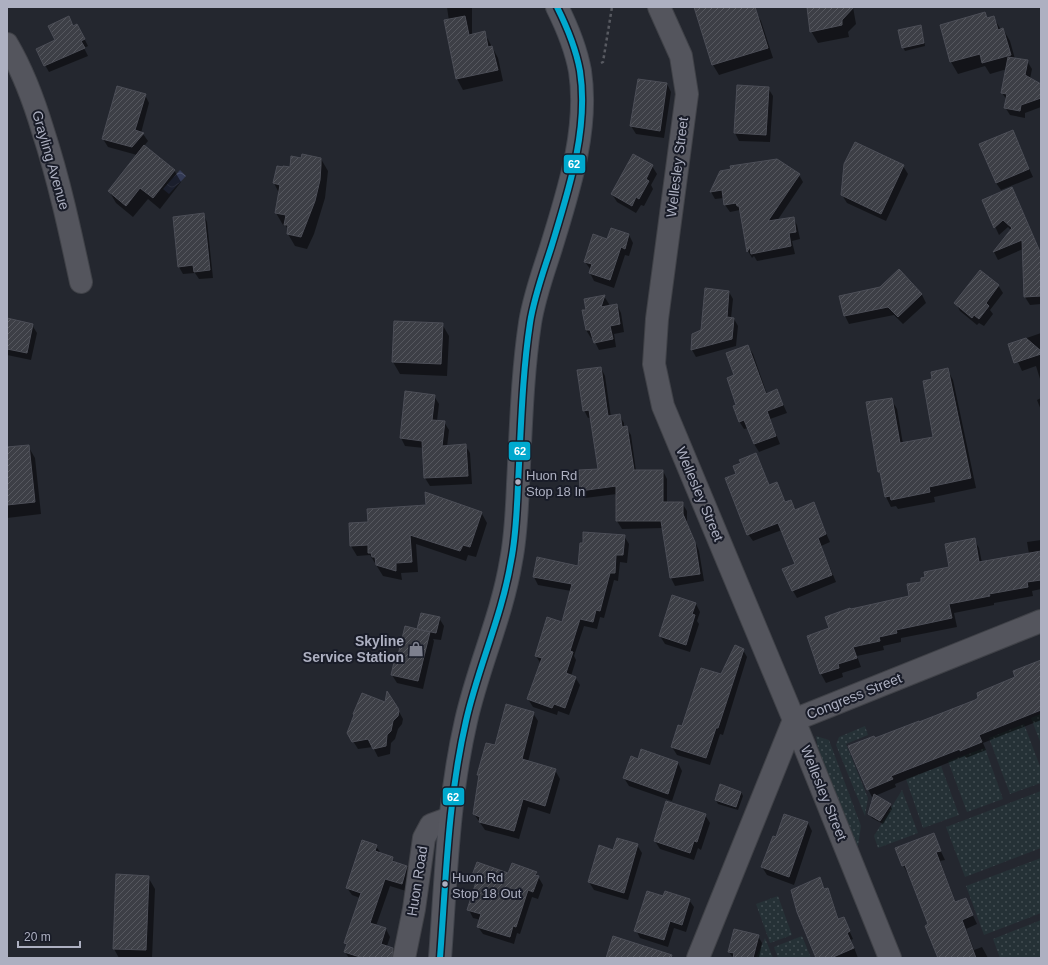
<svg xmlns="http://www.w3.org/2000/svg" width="1048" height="965" viewBox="0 0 1048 965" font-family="Arial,sans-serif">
<defs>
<pattern id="grass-dots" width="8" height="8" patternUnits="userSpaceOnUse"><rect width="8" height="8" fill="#253136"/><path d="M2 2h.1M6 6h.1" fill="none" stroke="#424c51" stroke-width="1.8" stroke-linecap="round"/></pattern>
<pattern id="water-waves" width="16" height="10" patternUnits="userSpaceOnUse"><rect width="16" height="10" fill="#333a55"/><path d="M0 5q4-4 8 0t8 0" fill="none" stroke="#4e546c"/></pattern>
<pattern id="building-hatch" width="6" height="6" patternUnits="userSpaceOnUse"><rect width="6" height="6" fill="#3d3f46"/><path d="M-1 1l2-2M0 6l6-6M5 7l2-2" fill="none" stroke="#56585f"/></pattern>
</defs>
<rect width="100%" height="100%" fill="#24272f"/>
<path fill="url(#grass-dots)" d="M 1041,714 L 1041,744 L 1031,718 Z
M 1024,724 L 1041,769 L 1041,783 L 1010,794 L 989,738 Z
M 865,726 L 868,735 L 846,744 L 868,798 L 865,816 L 836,745 L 839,737 Z
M 816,736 L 829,740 L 861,826 L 857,852 L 819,757 Z
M 985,748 L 1003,799 L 967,812 L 948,761 Z
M 941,766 L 959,815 L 923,828 L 906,779 Z
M 902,790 L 918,833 L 878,848 L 874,836 Z
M 1041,791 L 1041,848 L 965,877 L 946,827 Z
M 1041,858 L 1041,913 L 984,935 L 966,886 Z
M 778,896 L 792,935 L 770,943 L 756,904 Z
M 1041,920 L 1041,958 L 1000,958 L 993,939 Z
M 802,936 L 811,958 L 778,958 L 774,947 Z
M 765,938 L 773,958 L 756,958 Z"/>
<path fill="url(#water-waves)" d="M 180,170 L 186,176 L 169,194 L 163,189 Z"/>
<path fill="#0007" d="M 447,7 L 472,7 L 472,35 L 484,32 L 498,58 L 503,81 L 463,90 L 457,79 Z
M 695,7 L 745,7 L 755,11 L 761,21 L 773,58 L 719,75 L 713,65 Z
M 808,7 L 853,7 L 856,24 L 848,32 L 849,37 L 818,43 L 811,31 Z
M 985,13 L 988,19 L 994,18 L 1001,30 L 1003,29 L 1010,41 L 1015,59 L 1027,61 L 1032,69 L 1030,79 L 1041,85 L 1041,107 L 1025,113 L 1025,118 L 1010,115 L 1005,107 L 1007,100 L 1002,93 L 1007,69 L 990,74 L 985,66 L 958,74 L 951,62 L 941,26 Z
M 69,18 L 74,27 L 81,32 L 88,46 L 84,48 L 88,56 L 49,72 L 45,65 Z
M 920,26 L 922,29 L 925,46 L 905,51 L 903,47 Z
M 639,80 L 667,84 L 671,92 L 664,138 L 636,134 L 631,126 Z
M 768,88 L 773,96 L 770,142 L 739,141 L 735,133 Z
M 145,95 L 149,103 L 141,133 L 143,134 L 148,141 L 144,146 L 174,170 L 181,182 L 160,209 L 148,199 L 133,217 L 116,203 L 109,191 L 137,155 L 108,147 L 103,139 Z
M 1012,131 L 1033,177 L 1001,190 L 996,183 Z
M 302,159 L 321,159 L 328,171 L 325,198 L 314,234 L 307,249 L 295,246 L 288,234 L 288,230 L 286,226 L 283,225 L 276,213 L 279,193 L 274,183 Z
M 652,166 L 657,174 L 651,185 L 653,189 L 644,206 L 641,205 L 636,213 L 617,202 L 612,194 Z
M 903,166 L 908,174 L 886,221 L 847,203 L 842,195 Z
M 721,172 L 799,175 L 803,182 L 777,221 L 793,218 L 797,225 L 800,239 L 792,241 L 795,254 L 757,261 L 754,256 L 752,258 L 748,251 L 740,210 L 730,212 L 725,205 L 724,198 L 715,199 L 711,192 Z
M 1012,188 L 1040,251 L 1041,251 L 1041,304 L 1030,305 L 1025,297 L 1023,249 L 998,260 L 994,252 L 1011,230 L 1008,227 L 999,235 L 983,201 Z
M 203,214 L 207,222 L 213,278 L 199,279 L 195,273 L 183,274 L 179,267 Z
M 612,229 L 629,235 L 633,243 L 629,256 L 625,255 L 614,288 L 594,281 L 590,273 L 591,270 L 585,262 L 608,240 Z
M 899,271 L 922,295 L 926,303 L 903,324 L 894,315 L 849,324 L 845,316 L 841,297 L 880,288 Z
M 998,285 L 1003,293 L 990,310 L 993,314 L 984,326 L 979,323 L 977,325 L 960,311 L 956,303 Z
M 729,292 L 733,299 L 731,318 L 734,319 L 738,326 L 736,346 L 696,357 L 692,350 L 693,335 L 702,331 Z
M 604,296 L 609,304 L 608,307 L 617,305 L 621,313 L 624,332 L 614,334 L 616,347 L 599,350 L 593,338 L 591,338 L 586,330 L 583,311 L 587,310 Z
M 7,320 L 32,325 L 37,333 L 31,360 L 7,355 Z
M 442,324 L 449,336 L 447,376 L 400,374 L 393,362 Z
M 1041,333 L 1041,382 L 1036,366 L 1022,371 L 1010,344 Z
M 748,346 L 753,354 L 767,394 L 777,391 L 787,413 L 770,419 L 780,444 L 759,452 L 754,444 L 748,428 L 744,429 L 739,421 L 735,376 Z
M 601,368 L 605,376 L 611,417 L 619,415 L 624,423 L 624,428 L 626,427 L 631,435 L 636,471 L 663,471 L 667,479 L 667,503 L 682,503 L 687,511 L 687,522 L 699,551 L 704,581 L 675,586 L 671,578 L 663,528 L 622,529 L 617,521 L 617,494 L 585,498 L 581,490 L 599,470 L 592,417 L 588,418 L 584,410 Z
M 947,369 L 953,380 L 976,488 L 934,497 L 935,502 L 898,509 L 896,506 L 891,507 L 886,497 L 881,475 L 879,472 L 891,399 L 897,409 L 903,444 L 934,437 L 934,380 Z
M 434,396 L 439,404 L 437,421 L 444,422 L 449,430 L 447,447 L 465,445 L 470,453 L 472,484 L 430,486 L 425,478 L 424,448 L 405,446 L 401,438 Z
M 1041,398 L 1041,410 L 1037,400 Z
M 28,446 L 35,458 L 41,514 L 7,518 L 7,448 Z
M 756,455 L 769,486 L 776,483 L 786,503 L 791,501 L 796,510 L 813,504 L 830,542 L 821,546 L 836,582 L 797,598 L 793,591 L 796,564 L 782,530 L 753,541 L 748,534 L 738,474 L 742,464 Z
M 427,506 L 481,512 L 487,523 L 476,557 L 468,555 L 466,561 L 416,544 L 418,572 L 401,573 L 402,580 L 383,576 L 370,555 L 357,556 L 351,546 L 369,522 Z
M 624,536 L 629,544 L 627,563 L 620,562 L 618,581 L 614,580 L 604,618 L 600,617 L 597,629 L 584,626 L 574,656 L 576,660 L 571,676 L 575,677 L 580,685 L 569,715 L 558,711 L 557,715 L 533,707 L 528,699 L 541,664 L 536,656 L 562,623 L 571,591 L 538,585 L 534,577 L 537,559 L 579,567 Z
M 974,539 L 979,548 L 982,563 L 1029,554 L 1027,542 L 1041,540 L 1041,589 L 1032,591 L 1033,596 L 994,603 L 994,605 L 954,613 L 957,627 L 901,638 L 901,642 L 883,646 L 884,650 L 857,656 L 861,667 L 842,673 L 843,677 L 826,683 L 821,674 L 808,637 L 830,629 L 851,610 L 911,597 L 923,582 L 950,568 Z
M 696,604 L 700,612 L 697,621 L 699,624 L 690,652 L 665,644 L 660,636 Z
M 439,618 L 444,626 L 441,640 L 433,639 L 434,641 L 423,689 L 397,683 L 392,675 L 398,660 L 419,630 Z
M 743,650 L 747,657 L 723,735 L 720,734 L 710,765 L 677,755 L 672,747 L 683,727 L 721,676 Z
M 1041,661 L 1041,720 L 983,743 L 986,750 L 966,758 L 965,756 L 895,784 L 896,787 L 875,796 L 890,805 L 892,809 L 883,824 L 872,818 L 869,814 L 874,796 L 872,797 L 868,789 L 875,739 L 976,701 L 1017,678 Z
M 397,708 L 403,719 L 402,724 L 398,729 L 395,739 L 391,743 L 390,754 L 378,757 L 373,747 L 358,749 L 348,733 Z
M 533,713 L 538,721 L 528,762 L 555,770 L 560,779 L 550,814 L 528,807 L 519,839 L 485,830 L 474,814 L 480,777 L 479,775 L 496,746 Z
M 639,760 L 678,763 L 682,771 L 672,801 L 629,786 L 624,778 Z
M 741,792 L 743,796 L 738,810 L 718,804 L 716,800 Z
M 705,815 L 710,823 L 701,850 L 698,848 L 694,860 L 660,849 L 655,841 Z
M 808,823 L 812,831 L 794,885 L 767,875 L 762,867 L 776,838 Z
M 933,835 L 945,860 L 940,861 L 956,903 L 965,899 L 977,924 L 966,929 L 974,950 L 982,947 L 988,958 L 943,958 L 909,873 L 908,874 L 903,865 Z
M 637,845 L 642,853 L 628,900 L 594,890 L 589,882 Z
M 376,846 L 381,854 L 392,858 L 395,863 L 407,866 L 411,874 L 406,891 L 390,886 L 376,926 L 386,929 L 390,937 L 387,946 L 393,948 L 397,958 L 349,958 L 345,952 L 347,946 L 345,943 L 360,898 L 352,895 L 347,888 Z
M 536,873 L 543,885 L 538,899 L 532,897 L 520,934 L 517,933 L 514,944 L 483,934 L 478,927 L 481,920 L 473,918 L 469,910 L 476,885 L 472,877 Z
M 148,877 L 155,889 L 152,958 L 119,958 L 114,949 Z
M 820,878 L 825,890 L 827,889 L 831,896 L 839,920 L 847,926 L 853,939 L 851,940 L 858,958 L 817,958 Z
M 664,897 L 689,900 L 694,907 L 686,932 L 674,928 L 668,947 L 640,938 L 636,930 Z
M 758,936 L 762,943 L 759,958 L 733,958 L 729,952 Z"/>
<path fill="url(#building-hatch)" stroke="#4c4e57" d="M 694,7 L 755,7 L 768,48 L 712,65 Z
M 807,7 L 854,7 L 842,20 L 842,25 L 810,32 Z
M 985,12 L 987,18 L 994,16 L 998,30 L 1003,28 L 1011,55 L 982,63 L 980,54 L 950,62 L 940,25 Z
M 69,16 L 73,26 L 77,24 L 85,39 L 81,41 L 85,48 L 44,66 L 36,49 L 55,40 L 48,26 Z
M 465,16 L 469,35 L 485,31 L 488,47 L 492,46 L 498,70 L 456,79 L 444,20 Z
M 921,25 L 924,43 L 902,48 L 898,30 Z
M 1008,57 L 1028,60 L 1025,75 L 1041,84 L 1041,98 L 1021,105 L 1020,111 L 1004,108 L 1007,94 L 1001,93 Z
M 638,79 L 667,83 L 660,131 L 630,126 Z
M 737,85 L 769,87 L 766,135 L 734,133 Z
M 117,86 L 146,94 L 135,130 L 144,133 L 132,147 L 102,139 Z
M 1013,130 L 1029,169 L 996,183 L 979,144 Z
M 855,142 L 904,165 L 881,214 L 841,195 L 844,164 Z
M 144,145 L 175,170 L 153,198 L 140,188 L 126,206 L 108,191 Z
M 302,154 L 321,158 L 321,165 L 320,180 L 315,201 L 301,237 L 287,234 L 288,225 L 284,225 L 286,215 L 275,213 L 280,185 L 273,183 L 277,166 L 283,167 L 283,166 L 290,167 L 291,156 L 301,158 Z
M 633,154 L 653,165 L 646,179 L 649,181 L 639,199 L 636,197 L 632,206 L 611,194 Z
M 777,159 L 800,174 L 768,221 L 794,217 L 796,232 L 789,233 L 791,246 L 751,254 L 750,247 L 747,252 L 739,206 L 737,206 L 736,203 L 724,205 L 722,190 L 710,192 L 720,171 L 731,169 L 730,166 Z
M 1012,187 L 1041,254 L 1041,296 L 1024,297 L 1022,240 L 993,252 L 1012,228 L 1003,220 L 994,228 L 982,200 Z
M 204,213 L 210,270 L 194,272 L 193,265 L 178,267 L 173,217 Z
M 611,228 L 629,234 L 625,249 L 621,247 L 610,280 L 589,273 L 592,264 L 584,262 L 593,234 L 607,239 Z
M 899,269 L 922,294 L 898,317 L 888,307 L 844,316 L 839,296 L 880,287 Z
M 980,270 L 999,285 L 986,303 L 989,306 L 979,319 L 974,315 L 972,318 L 954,303 Z
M 705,288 L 729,291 L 727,317 L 734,318 L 732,339 L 691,350 L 692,334 L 701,330 Z
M 605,295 L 601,307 L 617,304 L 620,324 L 610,326 L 613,339 L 594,343 L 590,330 L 586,330 L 582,310 L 586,310 L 584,299 Z
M 7,318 L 33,324 L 27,353 L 7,349 Z
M 394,321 L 443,323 L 441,364 L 392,362 Z
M 1026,338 L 1041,351 L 1041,354 L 1014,363 L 1008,344 Z
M 748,345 L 766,394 L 777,389 L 783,405 L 767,411 L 776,436 L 754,444 L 744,420 L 739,422 L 733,406 L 736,405 L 727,378 L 734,375 L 726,353 Z
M 601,367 L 608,416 L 620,414 L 622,427 L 627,426 L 634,470 L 663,470 L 663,502 L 683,502 L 683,514 L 695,542 L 700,574 L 670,578 L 661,521 L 616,521 L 616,486 L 580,491 L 579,470 L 598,469 L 589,410 L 583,411 L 577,370 Z
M 948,368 L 971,478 L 929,487 L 930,492 L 891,500 L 890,496 L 885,497 L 880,472 L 878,472 L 866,402 L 892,398 L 900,443 L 933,437 L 923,381 L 932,379 L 931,372 Z
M 405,391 L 435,395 L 432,420 L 445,421 L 442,446 L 466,444 L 468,476 L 424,478 L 422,441 L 400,438 Z
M 29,445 L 35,502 L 7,505 L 7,447 Z
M 756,453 L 769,485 L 777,482 L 785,502 L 791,500 L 795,510 L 814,502 L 826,534 L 818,538 L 832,575 L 792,591 L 782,569 L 795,564 L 778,523 L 747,535 L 725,478 L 736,474 L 733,466 L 741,463 L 739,460 Z
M 425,492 L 482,512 L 470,547 L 463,545 L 460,551 L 410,535 L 412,562 L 396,563 L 396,571 L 376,565 L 375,557 L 372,557 L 371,553 L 368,553 L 368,545 L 350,546 L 349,523 L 368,522 L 367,509 L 426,505 Z
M 583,532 L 625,535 L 623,555 L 616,555 L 615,573 L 610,573 L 600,611 L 596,610 L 593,622 L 580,619 L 570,651 L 573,652 L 566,673 L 576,677 L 565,708 L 554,704 L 552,708 L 527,699 L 542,658 L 535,656 L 547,617 L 562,622 L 572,584 L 533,577 L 537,557 L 578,566 L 580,543 L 583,543 Z
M 975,538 L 979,562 L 1041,551 L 1041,580 L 1027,582 L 1028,587 L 989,594 L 990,596 L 949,604 L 952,618 L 896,630 L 897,633 L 879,637 L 880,641 L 853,647 L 857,658 L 838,664 L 839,668 L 820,674 L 807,636 L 829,628 L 825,617 L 850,608 L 851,609 L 909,596 L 907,584 L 921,582 L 921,578 L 925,577 L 924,572 L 949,567 L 945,544 Z
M 672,595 L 696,603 L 692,614 L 695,615 L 686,645 L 659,636 Z
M 421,613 L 440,617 L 436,633 L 417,629 Z
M 405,626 L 430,632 L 418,681 L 391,675 L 395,658 L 397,659 Z
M 735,645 L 744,649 L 718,728 L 716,728 L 706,758 L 671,747 L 678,725 L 682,726 L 701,668 L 721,674 Z
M 1041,660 L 1041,710 L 979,735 L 982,742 L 960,751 L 960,749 L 891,776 L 893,779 L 867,790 L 848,746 L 874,736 L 875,738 L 919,721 L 919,722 L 975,700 L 978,698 L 977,693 L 1015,677 L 1013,671 Z
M 387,691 L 398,708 L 399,711 L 398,716 L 393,721 L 391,731 L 387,735 L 386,746 L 373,749 L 368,739 L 352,742 L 347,733 L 354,715 L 353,714 L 362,693 L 385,702 Z
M 506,704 L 534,712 L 522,759 L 556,769 L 545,806 L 523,799 L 514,831 L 479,822 L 480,817 L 473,814 L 479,775 L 477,775 L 486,743 L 495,745 Z
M 641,749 L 678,762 L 668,794 L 623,778 L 631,756 L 638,759 Z
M 720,784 L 741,792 L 736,807 L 715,800 Z
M 874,794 L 891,804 L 880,821 L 868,814 Z
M 666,801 L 706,814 L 697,842 L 694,841 L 690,853 L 654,841 Z
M 784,814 L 808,822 L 789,877 L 761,867 L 773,836 L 776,837 Z
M 934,833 L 941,851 L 936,852 L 955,902 L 966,898 L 973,915 L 962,920 L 976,958 L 938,958 L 925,926 L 928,924 L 905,865 L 902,866 L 895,848 Z
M 617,838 L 638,844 L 624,893 L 588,882 L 599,845 L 613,850 Z
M 362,840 L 377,845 L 375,851 L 393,857 L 392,861 L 407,866 L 402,884 L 385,879 L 370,923 L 386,928 L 381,944 L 393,948 L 392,958 L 363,958 L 344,952 L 347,944 L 344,943 L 361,893 L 346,888 Z
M 477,862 L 508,873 L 512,863 L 537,872 L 535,875 L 539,876 L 533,892 L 528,890 L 516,927 L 513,926 L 510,937 L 477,927 L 481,914 L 467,910 L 477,879 L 471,878 Z
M 116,874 L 149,876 L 146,950 L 113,949 Z
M 820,877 L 824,889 L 828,888 L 838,919 L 844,917 L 850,931 L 847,933 L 854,948 L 831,958 L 816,958 L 797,912 L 791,890 Z
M 647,891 L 663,896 L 665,891 L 690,899 L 682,925 L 670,921 L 664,940 L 634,931 Z
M 734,929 L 759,935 L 753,958 L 733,958 L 734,953 L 728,952 Z
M 613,936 L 672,955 L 671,958 L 606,958 Z"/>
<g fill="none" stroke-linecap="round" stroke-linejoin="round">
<defs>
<path id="minor" d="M 659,7 L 681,56 L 687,94 L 657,319 L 654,364 L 663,406 L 794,720 L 890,958
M 7,44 C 23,71 34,101 43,131 C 59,180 70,231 81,282
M 404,958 L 414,909 L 424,838 L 431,825 L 450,818
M 698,958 L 794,720 L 1041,621"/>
<path id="major" d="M 440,958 C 446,878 448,799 466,721 C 478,667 502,616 511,561 C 516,536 517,509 518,484 C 521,430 522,376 530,323 C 534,297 543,273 551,248 C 568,192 589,130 580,71 C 576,49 567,27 557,7"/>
</defs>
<use href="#minor" stroke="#404248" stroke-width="24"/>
<use href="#major" stroke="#41444c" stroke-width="24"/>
<path stroke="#585a61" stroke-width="2.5" stroke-dasharray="3 3" stroke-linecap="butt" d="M 601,63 L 603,62 L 612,7"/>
<use href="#minor" stroke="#54555d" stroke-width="22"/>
<use href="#major" stroke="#56575f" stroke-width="22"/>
<defs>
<path id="bus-1" d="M 440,958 C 446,878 448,799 466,721 C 478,667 502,616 511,561 C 516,536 517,509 518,484 C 521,430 522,376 530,323 C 534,297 543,273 551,248 C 568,192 589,130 580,71 C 576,49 567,27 557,7"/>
</defs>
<use href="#bus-1" stroke="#191c28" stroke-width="9"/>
<use href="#bus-1" stroke="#00a9ce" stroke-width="6"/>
</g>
<defs>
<symbol id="shop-bare" viewBox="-9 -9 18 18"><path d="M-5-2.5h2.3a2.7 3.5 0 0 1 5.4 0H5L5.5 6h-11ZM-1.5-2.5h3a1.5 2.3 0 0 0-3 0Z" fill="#7d808e" stroke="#191c28" stroke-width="2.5" paint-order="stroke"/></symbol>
</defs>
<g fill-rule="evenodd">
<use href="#shop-bare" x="405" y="638" width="22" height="22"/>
</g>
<g fill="#adb0c1" stroke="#191c28" stroke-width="1.5">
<circle cx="518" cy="482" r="3.5"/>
<circle cx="445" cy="884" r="3.5"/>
</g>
<g text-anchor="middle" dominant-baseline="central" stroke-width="4" stroke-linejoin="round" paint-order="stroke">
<g font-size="13" fill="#adb0c1" stroke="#191c28" text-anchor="start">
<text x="526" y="475">Huon Rd<tspan x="526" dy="16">Stop 18 In</tspan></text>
<text x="452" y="877">Huon Rd<tspan x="452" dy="16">Stop 18 Out</tspan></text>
</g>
<g font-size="14" fill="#adb0c1" stroke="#191c28">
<text transform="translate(51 160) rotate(74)">Grayling Avenue</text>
<text transform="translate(677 167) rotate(-83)">Wellesley Street</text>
<text transform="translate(700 494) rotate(67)">Wellesley Street</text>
<text transform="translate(854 696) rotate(-22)">Congress Street</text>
<text transform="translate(824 793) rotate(68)">Wellesley Street</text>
<text transform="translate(417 881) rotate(-81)">Huon Road</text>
</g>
<g font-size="14" font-weight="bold" fill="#adb0c1" stroke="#191c28" text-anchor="end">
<text x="404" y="641">Skyline<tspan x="404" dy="16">Service Station</tspan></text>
</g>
</g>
<g stroke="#191c28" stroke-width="1.5">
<rect x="563" y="154" width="23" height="20" rx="4" fill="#00a9ce"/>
<rect x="508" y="441" width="23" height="20" rx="4" fill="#00a9ce"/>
<rect x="442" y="787" width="23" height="19" rx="4" fill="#00a9ce"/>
</g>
<g font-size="11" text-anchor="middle" font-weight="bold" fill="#fff">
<text x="574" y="168">62</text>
<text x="520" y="455">62</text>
<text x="453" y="801">62</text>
</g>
<rect width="1048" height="965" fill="none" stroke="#adb0c1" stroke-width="16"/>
<path d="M18 941v6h62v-6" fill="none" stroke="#adb0c1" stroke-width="2"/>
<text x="24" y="941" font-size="12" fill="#adb0c1" stroke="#191c28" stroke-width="3" paint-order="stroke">20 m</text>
</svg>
